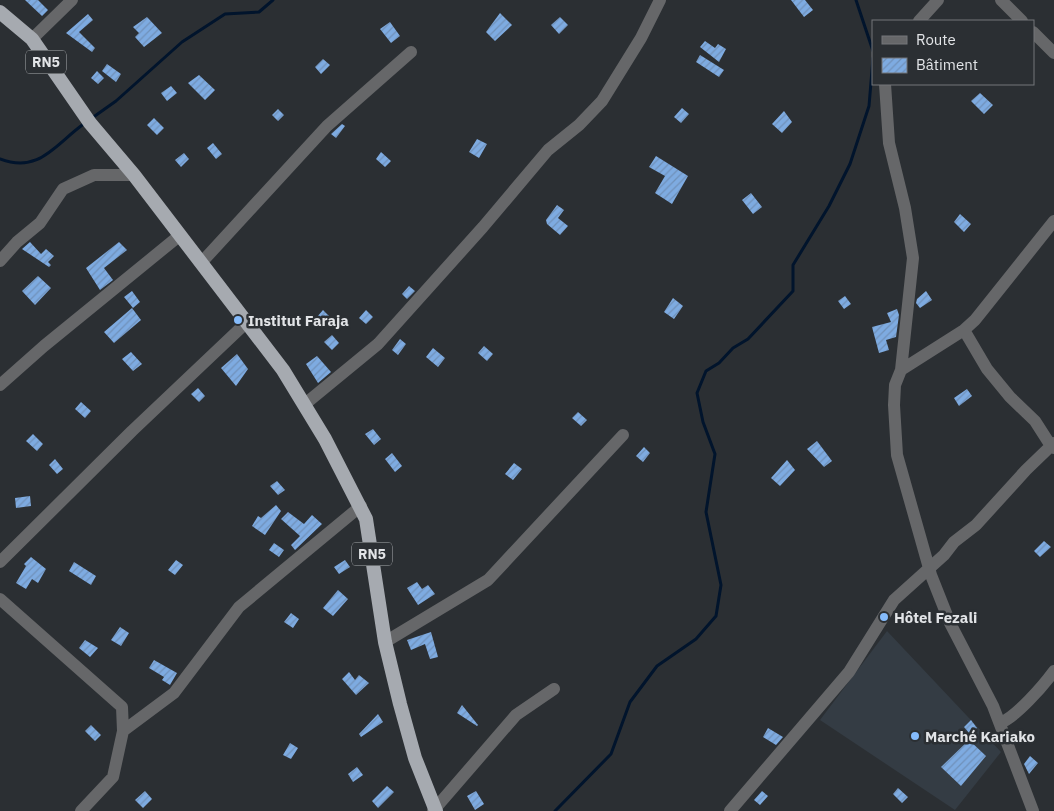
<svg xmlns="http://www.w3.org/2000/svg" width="1054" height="811" viewBox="0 0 1054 811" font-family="'IBM Plex Sans',sans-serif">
<defs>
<pattern id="building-hatch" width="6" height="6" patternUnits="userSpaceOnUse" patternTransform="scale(1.25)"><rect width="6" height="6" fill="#7eabe1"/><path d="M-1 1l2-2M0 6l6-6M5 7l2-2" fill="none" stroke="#7091ba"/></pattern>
</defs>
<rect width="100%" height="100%" fill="#2b2f33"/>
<path fill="#343c44" d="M 887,631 L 1001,752 L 955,810 L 820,720 Z"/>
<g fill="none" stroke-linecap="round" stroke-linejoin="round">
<path stroke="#01142c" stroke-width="3" d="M 856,0 L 873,51
M 92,118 L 116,101 L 182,42 L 225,14 L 259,12 L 273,0
M 0,159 C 40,174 55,144 85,123
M 555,811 L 611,754 L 630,702 L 657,666 L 696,639 L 716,616 L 721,585 L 706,512 L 715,454 L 703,422 L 697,393 L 706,371 L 719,363 L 733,348 L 748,339 L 793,291 L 793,265 L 829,206 L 850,164 L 869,106 L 873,58"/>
</g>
<path fill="url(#building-hatch)" d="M 25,0 L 38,0 L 48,10 L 42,16 Z
M 791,0 L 805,0 L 813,10 L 804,17 Z
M 500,13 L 512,25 L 495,41 L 486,32 Z
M 88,14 L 93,20 L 79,32 L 95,48 L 92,52 L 66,33 Z
M 147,17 L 162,33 L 144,47 L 135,37 L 139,33 L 133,27 Z
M 560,17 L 568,25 L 559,34 L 551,25 Z
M 390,22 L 400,36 L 391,43 L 380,29 Z
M 705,41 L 715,48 L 718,44 L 726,49 L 719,62 L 700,47 Z
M 700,55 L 724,70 L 719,77 L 696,62 Z
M 323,59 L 330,65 L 321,74 L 315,67 Z
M 107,64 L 121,74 L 116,82 L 102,71 Z
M 97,71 L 104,78 L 98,84 L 91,78 Z
M 199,75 L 215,90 L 205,100 L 188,83 Z
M 171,86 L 177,93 L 167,101 L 161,93 Z
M 980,93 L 993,105 L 984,114 L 971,101 Z
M 682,108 L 689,114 L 681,123 L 674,117 Z
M 278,109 L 284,115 L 278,121 L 272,115 Z
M 784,111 L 792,122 L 782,133 L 772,124 Z
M 154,118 L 164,128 L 157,135 L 147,125 Z
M 342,124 L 345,126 L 336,138 L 331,134 Z
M 477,139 L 487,144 L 479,158 L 469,152 Z
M 213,143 L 222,154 L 216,159 L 207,148 Z
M 381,152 L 391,161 L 385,167 L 376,159 Z
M 184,153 L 189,159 L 181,167 L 175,160 Z
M 656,156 L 688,176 L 672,204 L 655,193 L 665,176 L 649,167 Z
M 751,193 L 762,207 L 753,214 L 742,200 Z
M 557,205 L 564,210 L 558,218 L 568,226 L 560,235 L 547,224 L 546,220 Z
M 960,214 L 971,224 L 964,232 L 954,222 Z
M 30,242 L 41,254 L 46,249 L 54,256 L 48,262 L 51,265 L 49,267 L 22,249 Z
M 119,242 L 127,250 L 104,268 L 113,280 L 100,290 L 86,268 Z
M 38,276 L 51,288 L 35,305 L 22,291 Z
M 409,286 L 415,291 L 407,299 L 402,294 Z
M 132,291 L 140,302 L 133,308 L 124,297 Z
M 926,291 L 932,300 L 920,308 L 916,303 L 917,299 Z
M 845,296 L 851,304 L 844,309 L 838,301 Z
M 673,298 L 683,306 L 674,319 L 664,312 Z
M 132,308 L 141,320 L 114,343 L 104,332 Z
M 897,309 L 899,315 L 896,337 L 886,340 L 889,350 L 879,353 L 872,327 L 891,322 L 887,313 Z
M 323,310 L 332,319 L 326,325 L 317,317 Z
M 366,310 L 373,317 L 366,324 L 359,318 Z
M 332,335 L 339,343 L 332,350 L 324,342 Z
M 400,339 L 406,344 L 398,355 L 392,350 Z
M 484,346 L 493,354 L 487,361 L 478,353 Z
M 433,348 L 445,358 L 438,367 L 426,357 Z
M 131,352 L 142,364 L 133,371 L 122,359 Z
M 237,354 L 248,369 L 236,386 L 221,368 Z
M 317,356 L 331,372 L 318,383 L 306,364 Z
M 198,388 L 205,396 L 199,402 L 191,394 Z
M 967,389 L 972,396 L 959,406 L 954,398 Z
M 81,402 L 91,411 L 85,418 L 75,409 Z
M 578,412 L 587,420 L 581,426 L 572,418 Z
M 373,429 L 381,439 L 374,445 L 365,434 Z
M 33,434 L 43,444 L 37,451 L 26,441 Z
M 817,441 L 832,461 L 824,467 L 807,449 Z
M 644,447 L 650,453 L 643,462 L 636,456 Z
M 392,453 L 402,466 L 395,472 L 385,459 Z
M 55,459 L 63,469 L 57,474 L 49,465 Z
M 787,460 L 795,470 L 780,486 L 771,478 Z
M 514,463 L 522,469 L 513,480 L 505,474 Z
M 277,481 L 285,490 L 278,495 L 270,486 Z
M 30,496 L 31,506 L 16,508 L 15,498 Z
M 276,505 L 281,511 L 265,535 L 252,526 L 258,516 L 261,518 Z
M 288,512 L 304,524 L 312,515 L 322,524 L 295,550 L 291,545 L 300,536 L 281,519 Z
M 1044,541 L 1051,547 L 1040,557 L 1034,551 Z
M 274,543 L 284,550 L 279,557 L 269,550 Z
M 31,557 L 46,569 L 38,583 L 32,579 L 26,589 L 16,583 L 26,566 L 24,564 Z
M 176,560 L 183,565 L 175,575 L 168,570 Z
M 345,560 L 350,567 L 339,574 L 334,567 Z
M 74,562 L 96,576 L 91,585 L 69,571 Z
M 417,582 L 422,589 L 428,585 L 435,594 L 418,605 L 407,588 Z
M 338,590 L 348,599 L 333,616 L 323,608 Z
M 291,613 L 299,619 L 293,628 L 284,622 Z
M 120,627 L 129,633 L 121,646 L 111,640 Z
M 431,632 L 438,657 L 430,659 L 425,644 L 411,650 L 407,640 Z
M 85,640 L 98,648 L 90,657 L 79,648 Z
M 154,660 L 177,673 L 170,685 L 162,680 L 164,677 L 149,668 Z
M 349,672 L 355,680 L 359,675 L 369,683 L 356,695 L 342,679 Z
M 462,705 L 478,725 L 477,726 L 457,713 Z
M 378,714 L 383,722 L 361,737 L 359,734 Z
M 971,720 L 977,728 L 970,734 L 964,727 Z
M 91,725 L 101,735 L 95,741 L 85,731 Z
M 768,728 L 783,737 L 776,745 L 763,737 Z
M 969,740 L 986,756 L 961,786 L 941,767 Z
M 290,743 L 298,748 L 291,759 L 283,755 Z
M 1030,756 L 1038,763 L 1029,774 L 1024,764 Z
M 357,767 L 363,775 L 353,782 L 348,774 Z
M 387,786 L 394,792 L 378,808 L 372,801 Z
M 898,788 L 908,797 L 902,803 L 893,794 Z
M 145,791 L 152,799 L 143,808 L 135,800 Z
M 476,791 L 484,804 L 475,810 L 467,796 Z
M 762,791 L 768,796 L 760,805 L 754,800 Z"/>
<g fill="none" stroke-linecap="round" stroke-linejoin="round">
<path stroke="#666769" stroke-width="12" d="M 1001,0 L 1022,21
M 919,21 L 938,0
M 1033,32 L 1054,53
M 32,39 L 72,0
M 885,84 L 889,143 L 905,208 L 913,258 L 901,370 L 895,385 L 894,405 L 897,455 L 931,575 L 950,623 L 993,706 L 1033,811
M 0,261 L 17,242 L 40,223 L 63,189 L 94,175 L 134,175
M 201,263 L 327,126 L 411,52
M 964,330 L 987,369 L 1010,397 L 1035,421 L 1051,446 L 1054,448
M 901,370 L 964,330 L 975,320 L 1054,221
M 0,385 L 44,346 L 179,236
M 305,404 L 378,344 L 483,227 L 548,150 L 579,125 L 602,101 L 641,38 L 660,0
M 0,562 L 132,431 L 247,322
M 0,599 L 122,707 L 123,731 L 113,777 L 81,811
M 385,642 L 488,580 L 623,435
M 1000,723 C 1016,717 1043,686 1054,671
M 123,731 L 174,693 L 239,607 L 361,506
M 433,811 L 516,715 L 554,689
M 730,811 L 849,672 L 894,600 L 944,555 L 954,542 L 976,525 L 1026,470 L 1054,443"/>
<path stroke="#a6aab0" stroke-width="14" d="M 0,12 L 32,39 L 90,123 L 134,175 L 283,370 L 325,439 L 366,519 L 385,642 L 400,704 L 415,758 L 436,811"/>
</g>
<g fill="#85bbfb" stroke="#2b2f33" stroke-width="2">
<circle cx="238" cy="320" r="5"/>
<circle cx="884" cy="617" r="5"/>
<circle cx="915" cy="736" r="5"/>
</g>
<g text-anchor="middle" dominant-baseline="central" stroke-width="5" stroke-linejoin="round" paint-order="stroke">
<g fill="#2b2f33" stroke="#abaeb1" stroke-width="1">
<rect x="26" y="50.5" width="40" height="23" rx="4"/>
<rect x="352" y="542.5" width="40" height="23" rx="4"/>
</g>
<g font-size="14" font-weight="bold" fill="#e2e4e7">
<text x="46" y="62">RN5</text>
<text x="372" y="554">RN5</text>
</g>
<g font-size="15" font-weight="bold" fill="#e2e4e7" stroke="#2b2f33" text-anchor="start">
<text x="248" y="320">Institut Faraja</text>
<text x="894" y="617">Hôtel Fezali</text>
<text x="925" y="736">Marché Kariako</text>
</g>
</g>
<rect x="872" y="20" width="162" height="65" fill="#2b2f33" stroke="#74777b"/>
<rect x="882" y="36" width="25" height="8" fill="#666769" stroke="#74777b"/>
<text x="916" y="45" font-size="15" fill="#e2e4e7">Route</text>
<rect x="882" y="58" width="25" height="15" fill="url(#building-hatch)" stroke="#74777b"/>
<text x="916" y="70" font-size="15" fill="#e2e4e7">Bâtiment</text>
</svg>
